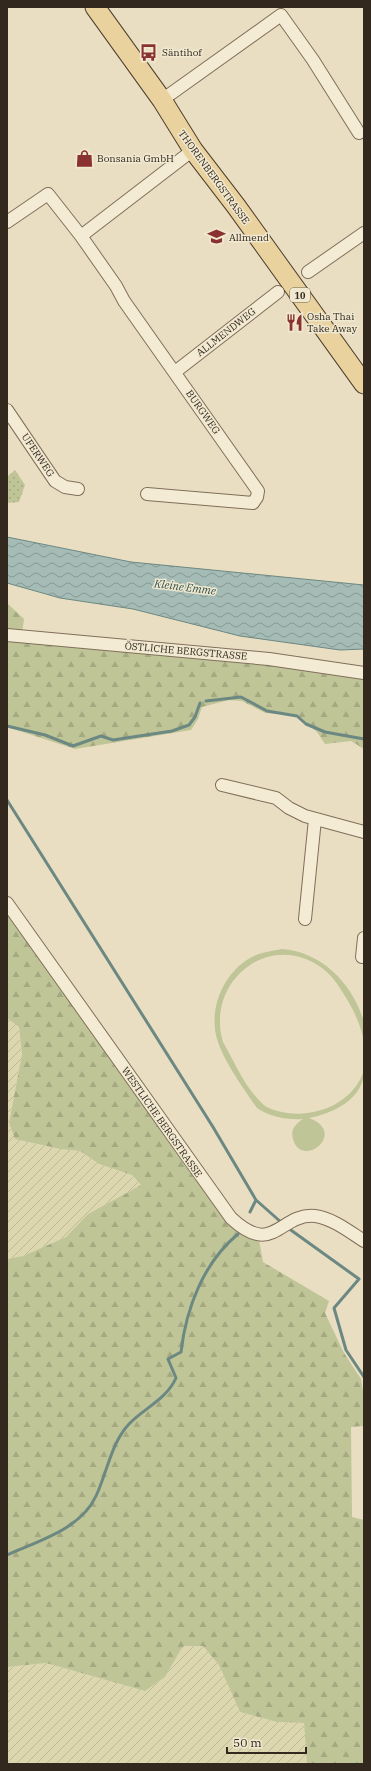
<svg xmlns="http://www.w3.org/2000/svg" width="371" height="1771" viewBox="0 0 371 1771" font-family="'IBM Plex Serif',serif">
<defs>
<pattern id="farmland-furrows" width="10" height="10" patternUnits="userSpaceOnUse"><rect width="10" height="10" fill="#ddd7b0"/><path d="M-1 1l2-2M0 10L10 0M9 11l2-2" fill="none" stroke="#beb997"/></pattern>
<pattern id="forest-firs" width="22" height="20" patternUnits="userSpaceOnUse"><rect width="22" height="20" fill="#bfc597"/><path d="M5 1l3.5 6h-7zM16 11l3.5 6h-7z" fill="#a5a982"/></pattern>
<pattern id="park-dots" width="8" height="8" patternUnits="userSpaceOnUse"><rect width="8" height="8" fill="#bfc597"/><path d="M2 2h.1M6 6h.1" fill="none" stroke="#a5a982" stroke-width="1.8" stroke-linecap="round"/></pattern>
<pattern id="water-waves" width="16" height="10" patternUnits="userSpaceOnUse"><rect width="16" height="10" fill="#a4bcb5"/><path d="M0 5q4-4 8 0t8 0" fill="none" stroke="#869993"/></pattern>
</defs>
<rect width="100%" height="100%" fill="#e9dec2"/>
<path fill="url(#farmland-furrows)" d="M 7,1018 L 19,1027 L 22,1054 L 9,1123 L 15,1139 L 60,1149 L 80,1151 L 99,1164 L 132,1175 L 141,1185 L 88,1214 L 66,1237 L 23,1256 L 7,1259 Z
M 183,1646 L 203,1646 L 219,1665 L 240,1712 L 277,1722 L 304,1723 L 307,1764 L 7,1764 L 7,1667 L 46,1663 L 145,1691 L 165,1677 Z"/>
<path fill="url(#forest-firs)" d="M 7,603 L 24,619 L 22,633 L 7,631 Z
M 7,639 L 270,663 L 364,679 L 364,749 L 351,741 L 325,744 L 317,732 L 297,715 L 265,713 L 242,701 L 229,700 L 202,707 L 198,719 L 191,730 L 75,749 L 7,727 Z
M 7,914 L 114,1065 L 231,1226 L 259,1240 L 263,1262 L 329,1301 L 325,1313 L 344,1353 L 361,1379 L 364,1397 L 364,1426 L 351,1427 L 352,1517 L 364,1520 L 364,1764 L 307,1764 L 304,1723 L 277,1722 L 240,1712 L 219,1665 L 203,1646 L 183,1646 L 165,1677 L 145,1691 L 46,1663 L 7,1667 L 7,1259 L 23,1256 L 66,1237 L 88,1214 L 141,1185 L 132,1175 L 99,1164 L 80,1151 L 60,1149 L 15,1139 L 9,1123 L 22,1054 L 19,1027 L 7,1018 Z"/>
<path fill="url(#park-dots)" d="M 15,470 L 25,485 L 19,502 L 7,503 L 7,477 Z"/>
<path fill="#bfc597" d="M 282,949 C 322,952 353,984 364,1022 C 365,1029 364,1037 364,1044 C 362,1028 356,1015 348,1001 C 341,989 333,976 322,968 C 269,929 205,982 223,1042 C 235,1063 246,1090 265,1106 C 270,1109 276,1111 282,1112 C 313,1119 354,1104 364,1070 C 364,1099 334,1113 309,1118 C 349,1133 301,1170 293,1139 C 290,1129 296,1124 303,1119 C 287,1120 270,1117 257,1108 C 245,1091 224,1061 218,1042 C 207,1011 223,972 252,957 C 261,952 272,951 282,949 Z"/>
<path fill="url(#water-waves)" stroke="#6c8882" d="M 7,537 L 131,562 L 364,585 L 364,649 L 340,650 L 240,636 L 133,609 L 60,598 L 7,583 Z"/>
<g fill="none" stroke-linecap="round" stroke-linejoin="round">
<path stroke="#6c8882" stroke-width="3" d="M 206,701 L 241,697 L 267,711 L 297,716 L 306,724 L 325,732 L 364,739
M 7,726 L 45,735 L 73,746 L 101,736 L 113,740 L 172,731 L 189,725 L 195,717 L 200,703
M 7,800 L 213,1127 L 256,1200 L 282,1223
M 250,1212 L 256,1200
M 288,1228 L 359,1279 L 334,1308 L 346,1350 L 364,1377
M 7,1555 C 38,1541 81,1529 96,1496 C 107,1473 111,1443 129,1424 C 144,1408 166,1400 176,1378 L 168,1359 L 181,1352 C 186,1309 203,1263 238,1234"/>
<defs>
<path id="minor" d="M 162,100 L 281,15 L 313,60 L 359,133
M 7,222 L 48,194 L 81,236 L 116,286 L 124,301 L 258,491 L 257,497 L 253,503 L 147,494
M 81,236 L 193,150
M 308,272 L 364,233
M 175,372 L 278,292
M 7,410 L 55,481 L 65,487 L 78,489
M 7,635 L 269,659 L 364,673
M 222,785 L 276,798 L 289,808 L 305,816 L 364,832
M 7,903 L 231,1218 C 274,1258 279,1213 315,1216 C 332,1218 350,1232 364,1241
M 305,919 L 315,819
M 362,957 L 364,938"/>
<path id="primary" d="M 95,7 L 162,100 L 193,150 L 236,206 L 364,384"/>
</defs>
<use href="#minor" stroke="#806f5b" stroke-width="14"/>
<use href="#primary" stroke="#4e3e2f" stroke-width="21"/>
<use href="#minor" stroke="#f4ebd4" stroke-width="12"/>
<use href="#primary" stroke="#e9d29d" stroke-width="19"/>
</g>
<defs>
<symbol id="bus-bare" viewBox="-9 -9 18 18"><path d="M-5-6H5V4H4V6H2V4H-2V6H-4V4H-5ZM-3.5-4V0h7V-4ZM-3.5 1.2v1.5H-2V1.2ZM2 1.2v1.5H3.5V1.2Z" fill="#893231" stroke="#f1e8d0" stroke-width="2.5" paint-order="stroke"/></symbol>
<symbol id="shop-bare" viewBox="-9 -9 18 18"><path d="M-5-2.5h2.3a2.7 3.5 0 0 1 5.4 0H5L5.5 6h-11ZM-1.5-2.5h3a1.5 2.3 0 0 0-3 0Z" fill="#893231" stroke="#f1e8d0" stroke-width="2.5" paint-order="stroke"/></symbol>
<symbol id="school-bare" viewBox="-9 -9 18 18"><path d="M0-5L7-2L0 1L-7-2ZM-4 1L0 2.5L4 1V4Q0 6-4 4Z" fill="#893231" stroke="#f1e8d0" stroke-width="2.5" paint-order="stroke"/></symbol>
<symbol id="restaurant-bare" viewBox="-9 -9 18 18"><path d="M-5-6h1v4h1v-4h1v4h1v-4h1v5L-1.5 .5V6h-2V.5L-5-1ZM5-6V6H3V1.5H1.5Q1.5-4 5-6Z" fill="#893231" stroke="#f1e8d0" stroke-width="2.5" paint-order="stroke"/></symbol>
</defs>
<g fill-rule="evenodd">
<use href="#bus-bare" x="136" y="40" width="25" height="25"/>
<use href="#shop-bare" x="72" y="146" width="25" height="25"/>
<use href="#school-bare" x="204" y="224" width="25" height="25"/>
<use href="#restaurant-bare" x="282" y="310" width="25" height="25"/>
</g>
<g text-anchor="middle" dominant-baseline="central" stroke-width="3" stroke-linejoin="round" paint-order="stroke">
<rect fill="#f1e8d0" stroke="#6b6253" stroke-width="1" x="290" y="288" width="20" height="14" rx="3"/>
<g font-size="9" font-weight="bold" fill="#32281e">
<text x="300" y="295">10</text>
</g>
<g font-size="10" fill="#32281e" stroke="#f1e8d0" text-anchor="start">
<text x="162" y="52">Säntihof</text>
<text x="97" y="158">Bonsania GmbH</text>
<text x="229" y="237">Allmend</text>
<text x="307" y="316">Osha Thai<tspan x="307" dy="12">Take Away</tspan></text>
</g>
<g font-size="10" fill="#32281e" stroke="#f1e8d0">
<text transform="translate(214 177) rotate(54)">THORENBERGSTRASSE</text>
<text transform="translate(226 332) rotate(-38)">ALLMENDWEG</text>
<text transform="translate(203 412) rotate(55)">BURGWEG</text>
<text transform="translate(38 455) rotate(56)">UFERWEG</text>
<text transform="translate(186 651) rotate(5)">ÖSTLICHE BERGSTRASSE</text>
<text transform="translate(162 1122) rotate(55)">WESTLICHE BERGSTRASSE</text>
</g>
<g font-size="11" font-style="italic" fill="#2e504e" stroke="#f1e8d0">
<text transform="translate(185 587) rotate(7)">Kleine Emme</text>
</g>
</g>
<rect width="371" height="1771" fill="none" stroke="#32281e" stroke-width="16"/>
<path d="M227 1747v6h79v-6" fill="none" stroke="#32281e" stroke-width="2"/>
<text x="233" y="1747" font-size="12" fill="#32281e" stroke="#f1e8d0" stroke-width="3" paint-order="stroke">50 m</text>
</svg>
